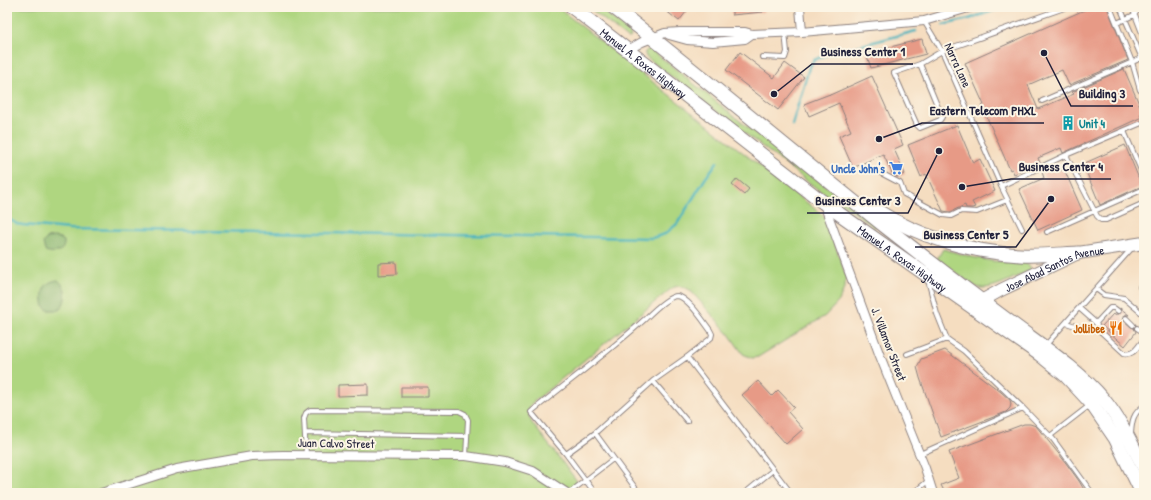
<svg xmlns="http://www.w3.org/2000/svg" width="1151" height="500" viewBox="0 0 1151 500" font-family="'Patrick Hand',sans-serif">
<rect width="100%" height="100%" fill="#fcf5e5"/>
<filter id="ink" filterUnits="userSpaceOnUse"><feTurbulence type="fractalNoise" baseFrequency=".025" numOctaves="2"/><feDisplacementMap in="SourceGraphic" scale="8" xChannelSelector="R" yChannelSelector="G"/><feConvolveMatrix kernelMatrix="1 2 1 2 8 2 1 2 1" color-interpolation-filters="sRGB"/></filter>
<filter id="wash" filterUnits="userSpaceOnUse"><feTurbulence type="fractalNoise" baseFrequency=".012" numOctaves="4" result="noise"/><feDisplacementMap in="SourceGraphic" scale="16" xChannelSelector="R" yChannelSelector="G"/><feGaussianBlur stdDeviation="0.9" result="paint"/><feColorMatrix in="noise" values="0 0 0 0 0 0 0 0 0 0 0 0 0 0 0 0 0 1.4 0 .05"/><feComposite in="paint" operator="in"/></filter>
<g filter="url(#wash)">
<rect width="100%" height="100%" fill="#f5ddc0"/>
<path fill="#afd680" stroke="#687c5e" d="M 7,7 L 557,7 L 824,216 L 826,219 L 846,276 L 845,286 L 839,301 L 825,316 L 758,357 L 752,358 L 743,354 L 729,334 L 690,290 C 683,286 679,285 672,288 L 531,404 C 528,412 528,416 532,423 L 577,481 L 569,493 L 7,493 Z
M 588,7 L 598,7 L 629,32 L 631,37 L 629,38 L 627,38 Z
M 648,49 L 653,51 L 750,129 L 781,150 L 876,226 L 875,228 L 842,203 L 820,191 L 646,57 L 645,54 L 645,52 Z
M 943,249 L 972,257 L 992,261 L 1026,263 L 1028,265 L 1031,269 L 1029,271 C 1017,276 994,289 982,288 C 979,288 976,287 973,285 L 937,259 Z"/>
<path fill="#8bb76e" stroke="#566c54" d="M 54,237 L 60,238 L 64,241 C 65,253 54,254 45,251 L 43,243 L 47,238 Z
M 58,280 C 68,288 67,300 60,310 L 48,310 L 44,307 C 41,294 42,282 58,280 Z"/>
<g fill="none" stroke-linecap="round" stroke-linejoin="round">
<path stroke="#43b2bd" stroke-width="2.5" d="M 943,25 L 969,19 L 1004,7
M 792,125 L 809,68 L 814,60 L 831,53 L 916,31
M 7,218 L 17,224 L 23,225 L 70,229 L 652,238 L 665,234 L 677,224 L 705,179 L 717,162"/>
</g>
<g id="blocks">
<path fill="#e79a86" d="M 661,7 L 690,7 L 679,21 Z
M 732,7 L 763,7 L 763,12 L 732,15 Z
M 1091,7 L 1107,7 L 1128,60 L 1069,85 L 1062,70 L 1028,85 L 1038,109 L 1074,94 L 1072,92 L 1124,69 L 1143,113 L 1140,114 L 1142,117 L 1063,153 L 1061,148 L 1038,158 L 1040,163 L 1014,174 L 1012,169 L 1010,170 L 982,106 L 984,105 L 965,63 Z
M 922,39 L 926,54 L 871,68 L 866,53 Z
M 740,52 L 774,78 L 785,63 L 804,77 L 778,110 L 726,70 Z
M 872,76 L 903,145 L 894,149 L 905,174 L 897,177 L 893,175 L 883,154 L 853,168 L 839,136 L 851,131 L 839,103 L 809,116 L 804,104 L 830,94 L 830,95 Z
M 957,125 L 973,163 L 980,159 L 995,191 L 972,202 L 975,207 L 972,208 L 966,208 L 965,205 L 950,212 L 943,211 L 926,174 L 921,177 L 908,145 Z
M 1125,145 L 1142,186 L 1100,205 L 1083,164 Z
M 1055,167 L 1057,172 L 1064,169 L 1082,210 L 1038,230 L 1019,189 L 1044,178 L 1042,172 Z
M 737,179 L 749,189 L 744,195 L 732,185 Z
M 396,262 L 397,274 L 378,275 L 378,263 Z
M 1120,308 L 1129,315 L 1124,315 L 1123,317 L 1123,320 L 1131,327 L 1134,328 L 1136,332 L 1125,346 L 1102,326 L 1113,314 L 1114,315 L 1116,314 L 1118,314 L 1121,313 L 1121,311 Z
M 945,350 L 1001,392 L 1010,400 L 1011,404 L 1010,408 L 1006,412 L 991,418 L 941,437 L 920,378 L 917,367 L 921,359 Z
M 758,381 L 772,396 L 778,390 L 794,407 L 788,412 L 803,429 L 786,444 L 742,395 Z
M 368,384 L 368,395 L 338,396 L 338,385 Z
M 401,387 L 428,387 L 428,397 L 401,397 Z
M 1024,424 L 1030,424 L 1036,426 L 1063,459 L 1079,481 L 1086,493 L 945,493 L 941,485 L 959,478 L 949,452 Z"/>
</g>
</g>
<g filter="url(#ink)">
<use href="#blocks" fill-opacity="0" stroke="#8c807e" stroke-width="1"/>
<g fill="none" stroke-linecap="round" stroke-linejoin="round">
<defs>
<path id="service" d="M 1110,7 L 1132,62 L 1140,90
M 1120,7 L 1144,63
M 1132,7 L 1144,38
M 924,21 L 942,51 L 1001,186 L 1022,229
M 1117,23 L 1134,15 L 1140,7
M 762,57 L 785,58 L 787,52 L 785,32
M 920,64 L 942,117 L 940,120 L 920,128 L 917,125 L 894,73 L 920,64 L 942,51 L 1067,7
M 1042,101 L 1144,57
M 1124,131 L 1144,177
M 1066,155 L 1097,216 L 1101,220 L 1106,220 L 1144,203
M 877,171 L 900,183 L 904,194 L 943,215 L 951,216 L 961,211 L 977,212 L 1007,200
M 1001,186 L 1066,155 L 1144,122
M 1047,232 L 1144,189
M 928,280 L 937,314 L 947,339
M 1140,287 L 1144,286
M 1096,289 L 1104,295 L 1124,298 L 1144,315
M 1079,308 L 1096,323 L 1099,330 L 1124,353 C 1134,356 1138,346 1144,339
M 1126,318 L 1133,325
M 1066,323 L 1088,330 L 1099,330
M 1096,323 L 1110,308 L 1114,308 L 1118,311
M 1137,328 L 1140,330 L 1144,329
M 1045,346 L 1132,248
M 907,354 L 947,339 L 964,351 L 1023,408 L 1053,439 L 1092,493
M 653,381 L 687,421
M 305,433 L 467,436
M 595,433 L 639,493
M 1131,433 C 1132,421 1133,413 1144,406
M 1050,436 L 1090,405
M 566,454 L 595,433 L 653,381 L 687,357 L 791,493
M 920,454 L 1023,408
M 306,455 L 304,418 L 306,413 L 310,410 L 459,411 L 465,414 L 468,420 L 466,456
M 569,493 L 613,459
M 595,493 L 566,454 L 531,412 C 569,381 609,352 645,319 C 651,313 668,296 677,296 C 688,297 704,322 710,330 L 712,334 L 711,338 L 687,357
M 745,493 L 773,470
M 913,493 L 928,481"/>
<path id="minor" d="M 800,7 L 802,32
M 669,35 L 687,40 L 713,42 L 745,39 L 752,34
M 628,50 L 642,42 L 665,33 L 680,32 L 745,32 L 752,34 L 802,32 L 924,21 L 972,7
M 824,204 L 880,356 L 925,468 L 933,493
M 101,493 L 177,469 L 252,456 L 283,455 L 466,456 L 505,462 L 533,471 L 567,493"/>
<g id="secondary">
<path id="s1" d="M 974,305 L 1001,290 L 1078,253 L 1144,243"/>
</g>
<g id="primary">
<path id="s2" d="M 572,7 L 824,203 L 1039,354 L 1066,376 L 1091,403 L 1115,438 L 1142,493"/>
<path d="M 613,7 C 706,79 795,155 887,228 C 929,261 971,293 1014,325 C 1045,348 1080,371 1104,400 C 1121,421 1132,444 1144,468"/>
<path d="M 876,210 C 919,237 970,252 1020,255 C 1040,256 1059,254 1078,253"/>
</g>
</defs>
<use href="#service" stroke="#8c807e" stroke-width="6"/>
<use href="#minor" stroke="#8c807e" stroke-width="10"/>
<use href="#secondary" stroke="#8c807e" stroke-width="14"/>
<use href="#primary" stroke="#8c807e" stroke-width="15"/>
<use href="#service" stroke="#fff" stroke-width="4"/>
<use href="#minor" stroke="#fff" stroke-width="8"/>
<use href="#secondary" stroke="#fff" stroke-width="12"/>
<use href="#primary" stroke="#fff" stroke-width="13"/>
</g>
</g>
<defs>
<symbol id="building-bare" viewBox="-9 -9 18 18"><path d="M-4-6H4V6H1V3H-1V6H-4ZM-2.5-4.3h1.7v1.8h-1.7ZM.8-4.3h1.7v1.8H.8ZM-2.5-1h1.7V.8h-1.7ZM.8-1h1.7V.8H.8Z" fill="#0f9aa8" stroke="#fcf5e5" stroke-width="2.5" paint-order="stroke"/></symbol>
<symbol id="supermarket-bare" viewBox="-9 -9 18 18"><path d="M-6-5.5h2.5l.6 2H6L4.5 2H-2.5L-4.4-4H-6ZM-1.5 3.2a1.3 1.3 0 1 0 .1 0ZM3 3.2a1.3 1.3 0 1 0 .1 0Z" fill="#3f7fe0" stroke="#fcf5e5" stroke-width="2.5" paint-order="stroke"/></symbol>
<symbol id="restaurant-bare" viewBox="-9 -9 18 18"><path d="M-5-6h1v4h1v-4h1v4h1v-4h1v5L-1.5 .5V6h-2V.5L-5-1ZM5-6V6H3V1.5H1.5Q1.5-4 5-6Z" fill="#e8710a" stroke="#fcf5e5" stroke-width="2.5" paint-order="stroke"/></symbol>
</defs>
<g fill-rule="evenodd">
<use href="#building-bare" x="1058" y="113" width="20" height="20"/>
<use href="#supermarket-bare" x="886" y="158" width="20" height="20"/>
<use href="#restaurant-bare" x="1106" y="318" width="20" height="20"/>
</g>
<g text-anchor="middle" dominant-baseline="central" stroke-width="4" stroke-linejoin="round" paint-order="stroke">
<g font-size="12" fill="#22223b" stroke="#fcf5e5">
<text stroke="none"><textPath href="#s2" startOffset="91">Manuel A. Roxas Highway</textPath></text>
<text transform="translate(958 65) rotate(65)">Narra Lane</text>
<text stroke="none"><textPath href="#s2" startOffset="415">Manuel A. Roxas Highway</textPath></text>
<text stroke="none"><textPath href="#s1" startOffset="89">Jose Abad Santos Avenue</textPath></text>
<text transform="translate(889 344) rotate(69)">J. Villamor Street</text>
<text transform="translate(336 443) rotate(1)">Juan Calvo Street</text>
</g>
<g font-size="12" font-weight="bold" fill="#0d838f" stroke="#fcf5e5" text-anchor="start">
<text x="1079" y="123">Unit 4</text>
</g>
<g font-size="12" font-weight="bold" fill="#366cbe" stroke="#fcf5e5" text-anchor="end">
<text x="885" y="168">Uncle John's</text>
</g>
<g font-size="12" font-weight="bold" fill="#c56008" stroke="#fcf5e5" text-anchor="end">
<text x="1105" y="328">Jollibee</text>
</g>
</g>
<path fill="none" stroke="#22223b" stroke-width="1.5" d="M774 94L812 64H913M1044 53L1071 106H1133M879 139L922 123H1044M962 187L1011 179H1111M939 151L908 213H807M1051 199L1016 247H915"/>
<g fill="#22223b" stroke="#fcf5e5" stroke-width="1.5">
<circle cx="774" cy="94" r="4"/>
<circle cx="1044" cy="53" r="4"/>
<circle cx="879" cy="139" r="4"/>
<circle cx="962" cy="187" r="4"/>
<circle cx="939" cy="151" r="4"/>
<circle cx="1051" cy="199" r="4"/>
</g>
<g font-size="13" text-anchor="middle" font-weight="bold" fill="#22223b" stroke="#fcf5e5" stroke-width="4" stroke-linejoin="round" paint-order="stroke">
<text x="863" y="56">Business Center 1</text>
<text x="1102" y="98">Building 3</text>
<text x="983" y="115">Eastern Telecom PHXL</text>
<text x="1061" y="171">Business Center 4</text>
<text x="858" y="205">Business Center 3</text>
<text x="966" y="239">Business Center 5</text>
</g>
<rect width="1151" height="500" fill="none" stroke="#fcf5e5" stroke-width="24"/>
</svg>
